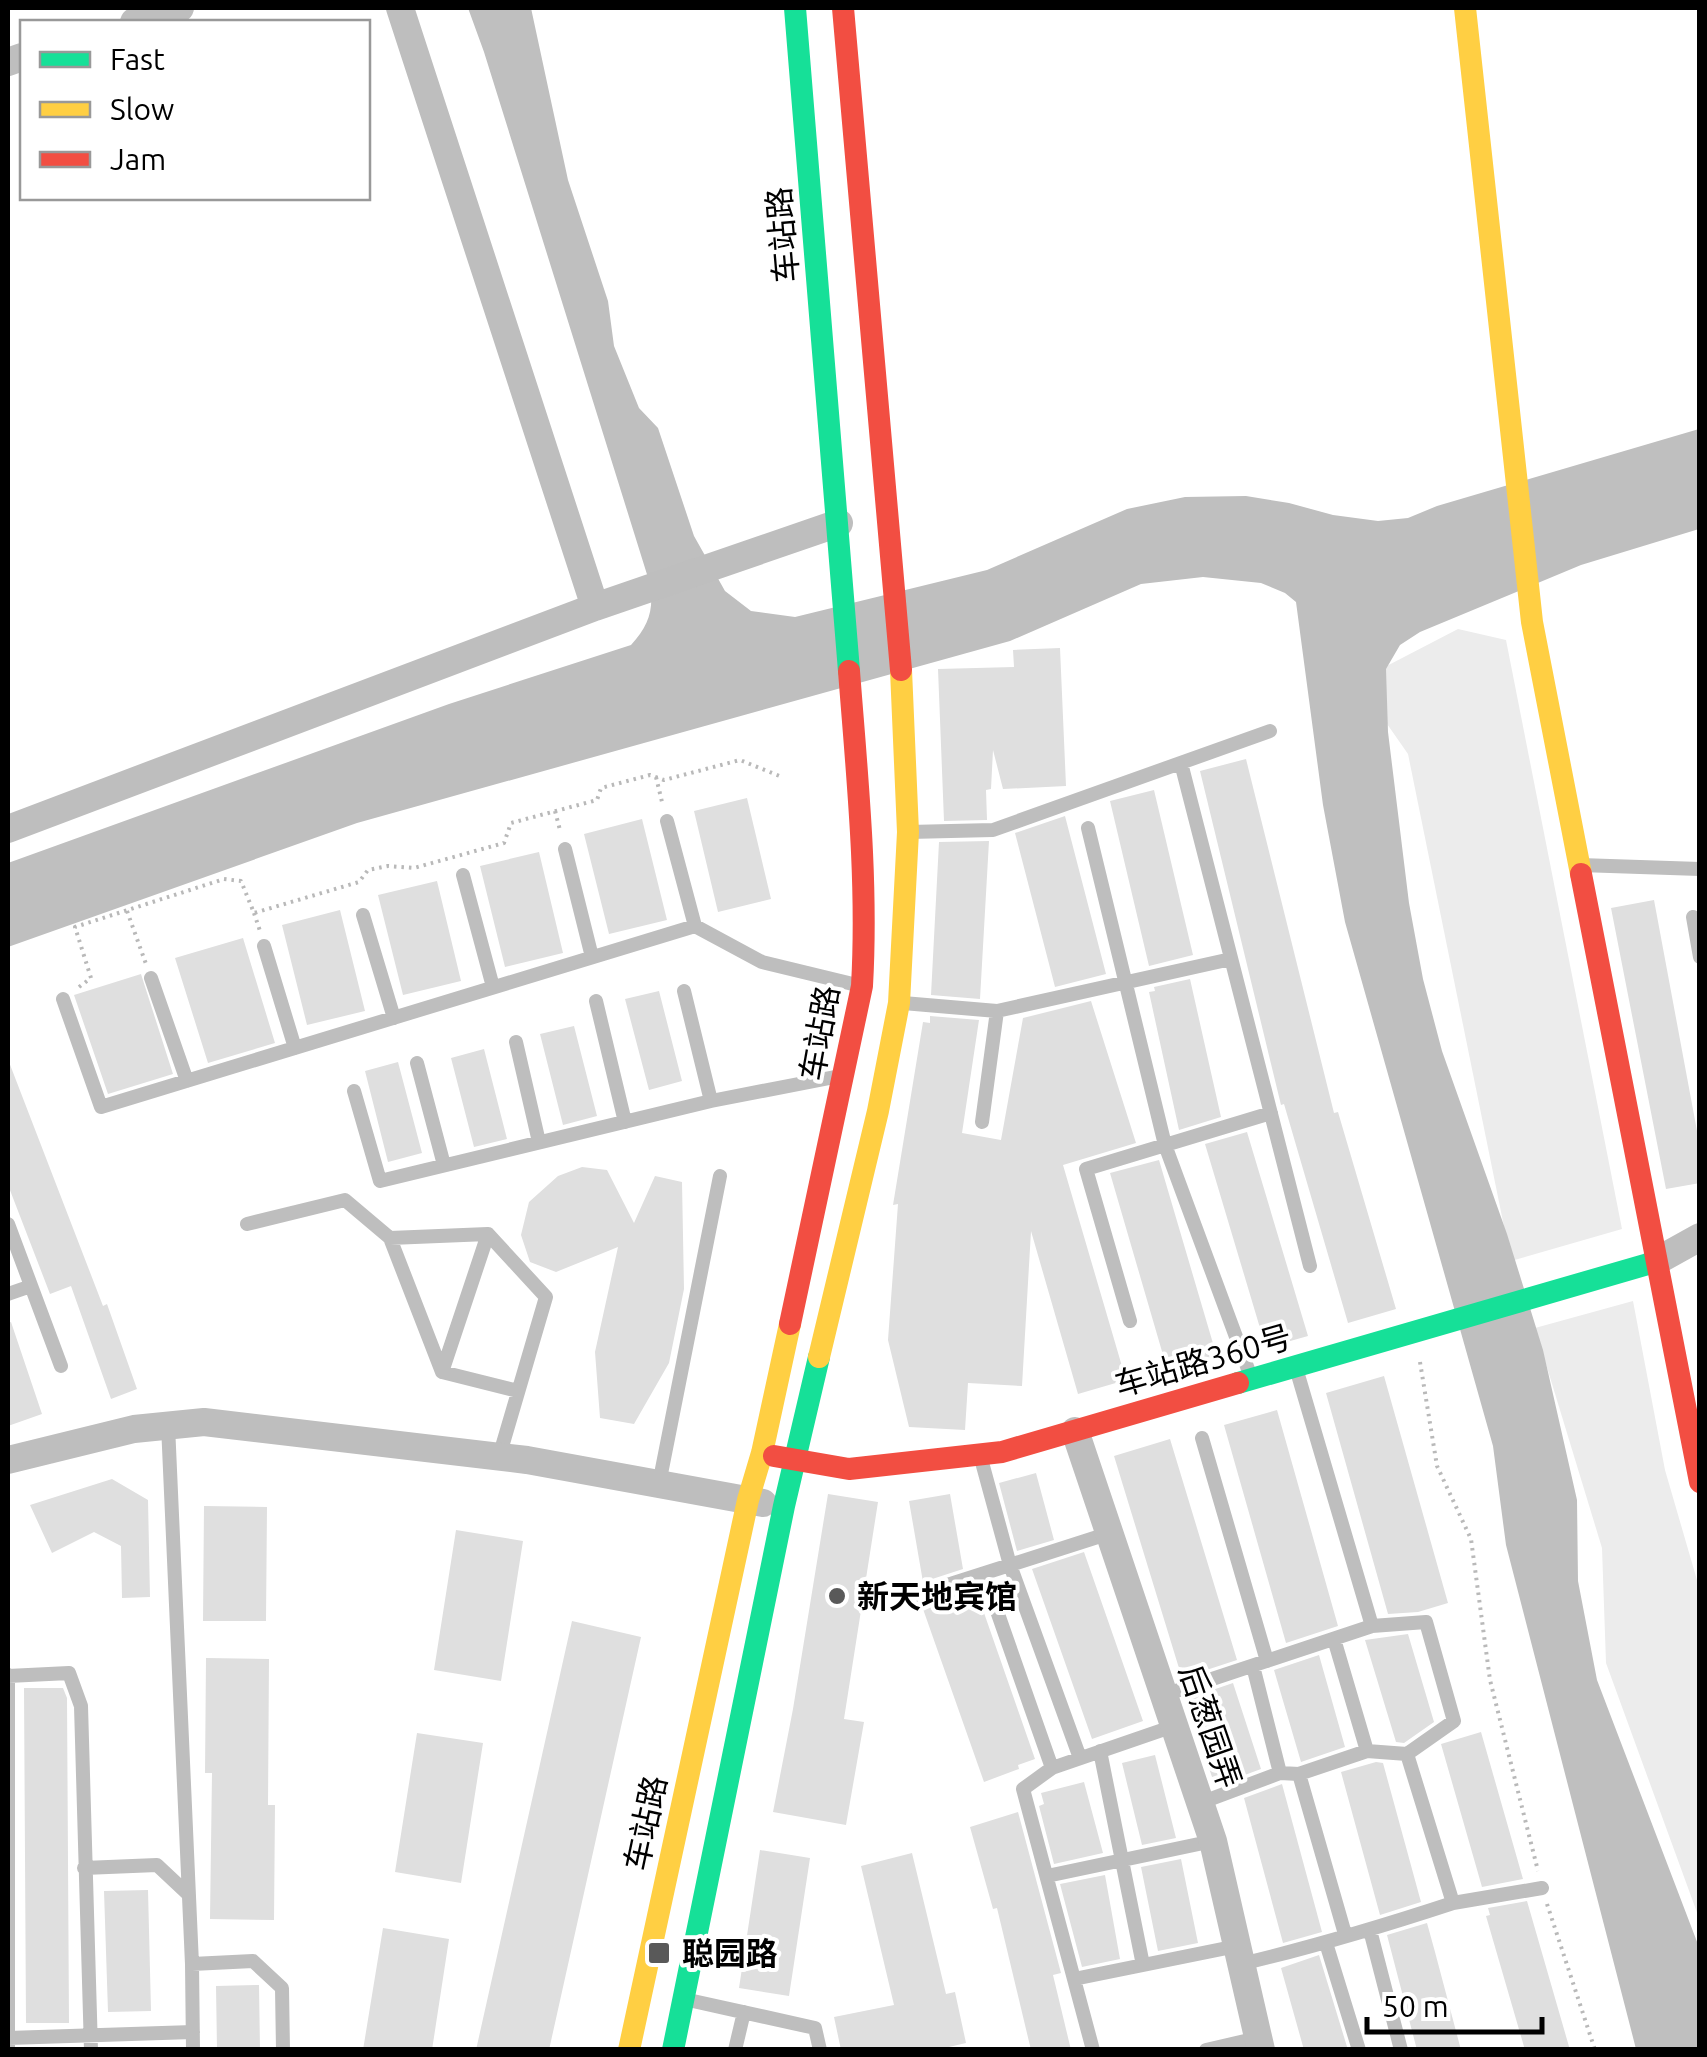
<svg xmlns="http://www.w3.org/2000/svg" width="1707" height="2057" viewBox="0 0 1707 2057" font-family="Ubuntu,'Noto Sans SC',sans-serif">
<rect width="100%" height="100%" fill="#fff"/>
<path fill="#ececec" d="M 1458,629 L 1506,640 L 1622,1229 L 1511,1261 L 1408,754 L 1378,711 L 1379,670 Z
M 1633,1301 L 1665,1470 L 1699,1587 L 1699,1918 L 1606,1663 L 1602,1548 L 1535,1328 Z"/>
<path fill="#bfbfbf" d="M 468,8 L 531,8 L 568,180 L 608,301 L 614,346 L 639,408 L 658,428 L 694,536 L 725,591 L 751,611 L 795,617 L 987,570 L 1127,509 L 1185,497 L 1246,496 L 1289,503 L 1333,515 L 1378,521 L 1408,518 L 1437,506 L 1699,429 L 1699,529 L 1581,565 L 1420,632 L 1400,645 L 1386,669 L 1388,732 L 1409,903 L 1423,979 L 1442,1051 L 1507,1234 L 1543,1350 L 1577,1500 L 1578,1581 L 1597,1680 L 1699,1947 L 1699,2049 L 1636,2049 L 1506,1545 L 1493,1446 L 1345,922 L 1323,805 L 1296,602 L 1285,593 L 1261,583 L 1203,577 L 1141,584 L 1010,641 L 357,823 L 8,947 L 8,863 L 449,704 L 631,645 C 649,625 654,610 650,584 L 484,52 Z"/>
<path fill="#dfdfdf" d="M 1060,648 L 1066,786 L 1003,789 L 993,750 L 991,789 L 986,790 L 987,820 L 944,821 L 938,669 L 1014,667 L 1013,650 Z
M 1246,759 L 1334,1113 L 1338,1112 L 1396,1309 L 1348,1323 L 1284,1104 L 1281,1105 L 1200,771 Z
M 1154,790 L 1193,955 L 1149,966 L 1110,801 Z
M 747,798 L 771,899 L 718,912 L 694,811 Z
M 1065,816 L 1106,974 L 1055,987 L 1015,833 Z
M 642,819 L 667,920 L 609,934 L 584,834 Z
M 989,841 L 980,999 L 931,995 L 939,842 Z
M 539,852 L 563,953 L 505,967 L 480,866 Z
M 437,881 L 461,981 L 403,995 L 378,895 Z
M 1654,900 L 1700,1147 L 1700,1183 L 1666,1189 L 1611,908 Z
M 340,910 L 365,1011 L 307,1025 L 282,925 Z
M 243,938 L 275,1043 L 208,1063 L 175,958 Z
M 141,974 L 173,1074 L 108,1094 L 74,995 Z
M 1190,979 L 1221,1117 L 1179,1130 L 1149,992 L 1155,991 L 1154,987 Z
M 659,991 L 682,1081 L 649,1090 L 625,999 Z
M 1091,1001 L 1136,1143 L 1063,1165 L 1126,1380 L 1078,1394 L 1031,1231 L 1022,1386 L 968,1383 L 965,1430 L 909,1427 L 888,1340 L 898,1204 L 893,1205 L 923,1022 L 930,1023 L 930,1016 L 979,1020 L 962,1133 L 1001,1140 L 1023,1018 Z
M 574,1026 L 597,1116 L 563,1125 L 540,1034 Z
M 484,1049 L 507,1139 L 474,1147 L 451,1058 Z
M 9,1062 L 103,1306 L 107,1304 L 137,1389 L 111,1399 L 71,1286 L 50,1294 L 8,1185 Z
M 398,1062 L 422,1153 L 388,1162 L 365,1071 Z
M 1247,1132 L 1308,1336 L 1266,1348 L 1205,1144 Z
M 1159,1160 L 1217,1357 L 1168,1372 L 1110,1173 Z
M 582,1167 L 607,1170 L 634,1223 L 655,1176 L 682,1182 L 684,1289 L 669,1363 L 634,1424 L 600,1418 L 595,1352 L 618,1247 L 556,1272 L 530,1262 L 521,1235 L 529,1202 L 558,1176 Z
M 11,1322 L 42,1414 L 8,1426 L 8,1323 Z
M 1384,1376 L 1448,1603 L 1418,1612 L 1388,1614 L 1326,1393 Z
M 1277,1410 L 1338,1626 L 1286,1643 L 1224,1425 Z
M 1170,1439 L 1237,1660 L 1182,1678 L 1114,1456 Z
M 1036,1473 L 1054,1540 L 1017,1551 L 999,1483 Z
M 112,1479 L 148,1500 L 150,1597 L 122,1598 L 121,1546 L 94,1532 L 52,1553 L 30,1505 Z
M 828,1494 L 878,1502 L 844,1719 L 864,1722 L 846,1825 L 773,1812 L 793,1709 Z
M 950,1494 L 963,1569 L 923,1582 L 909,1501 Z
M 204,1506 L 267,1507 L 266,1621 L 203,1621 Z
M 456,1530 L 523,1541 L 501,1681 L 434,1670 Z
M 1084,1552 L 1143,1721 L 1092,1739 L 1032,1569 Z
M 967,1590 L 967,1593 L 976,1590 L 1035,1759 L 1018,1765 L 1019,1769 L 984,1782 L 923,1609 L 927,1607 L 927,1603 Z
M 572,1621 L 641,1637 L 549,2050 L 476,2050 Z
M 1408,1634 L 1434,1722 L 1404,1743 L 1396,1742 L 1365,1640 Z
M 1319,1655 L 1345,1747 L 1301,1762 L 1274,1670 Z
M 206,1658 L 269,1659 L 268,1805 L 275,1805 L 274,1920 L 210,1919 L 212,1773 L 205,1773 Z
M 1233,1683 L 1261,1769 L 1215,1786 L 1186,1699 Z
M 24,1688 L 63,1688 L 67,1698 L 69,2023 L 26,2023 Z
M 1481,1732 L 1523,1879 L 1482,1887 L 1441,1744 Z
M 417,1733 L 483,1743 L 461,1883 L 395,1872 Z
M 1155,1755 L 1176,1838 L 1142,1845 L 1122,1763 Z
M 1376,1762 L 1383,1763 L 1421,1902 L 1380,1915 L 1341,1772 Z
M 1084,1782 L 1103,1853 L 1054,1864 L 1039,1806 L 1044,1804 L 1041,1793 Z
M 1282,1784 L 1322,1932 L 1283,1943 L 1244,1798 Z
M 1018,1812 L 1061,1973 L 1053,1975 L 1071,2050 L 1031,2050 L 997,1908 L 993,1909 L 970,1827 Z
M 760,1850 L 810,1858 L 789,1996 L 739,1988 Z
M 912,1853 L 946,1994 L 955,1992 L 966,2043 L 936,2050 L 841,2050 L 834,2017 L 894,2005 L 861,1866 Z
M 1181,1859 L 1198,1943 L 1158,1951 L 1141,1867 Z
M 1105,1875 L 1120,1959 L 1082,1967 L 1060,1884 Z
M 148,1890 L 151,2011 L 108,2012 L 104,1891 Z
M 1527,1901 L 1570,2050 L 1525,2050 L 1486,1916 L 1490,1915 L 1488,1908 Z
M 1427,1923 L 1435,1952 L 1461,2050 L 1417,2050 L 1387,1935 Z
M 383,1928 L 449,1939 L 432,2050 L 363,2050 Z
M 1319,1955 L 1348,2050 L 1304,2050 L 1281,1968 Z
M 259,1985 L 260,2050 L 217,2050 L 216,1986 Z"/>
<g fill="none" stroke-linecap="round" stroke-linejoin="round">
<path stroke="#b9b9b9" stroke-width="4" stroke-dasharray="2.5 5" stroke-linecap="butt" d="M 656,777 L 662,802
M 555,811 L 560,830
M 127,911 L 146,964
M 254,913 L 260,931
M 79,987 L 91,978 L 75,927 L 224,879 L 241,881 L 254,913 L 359,882 L 368,870 L 388,866 L 414,868 L 504,843 L 511,823 L 597,800 L 601,788 L 650,775 L 664,780 L 740,760 L 782,777
M 1420,1362 L 1437,1466 L 1471,1539 L 1490,1680 L 1538,1871
M 1547,1904 L 1595,2050"/>
<path stroke="#bebebe" stroke-width="14" d="M 1181,763 L 1310,1266
M 667,821 L 695,926
M 1088,828 L 1165,1145 L 1252,1380
M 909,832 L 993,830 L 1270,731
M 565,849 L 592,957
M 1580,865 L 1700,869
M 463,875 L 493,987
M 363,915 L 394,1018
M 1693,917 L 1700,957
M 264,946 L 295,1048
M 151,978 L 187,1081
M 684,991 L 711,1101
M 63,999 L 101,1107 L 695,926 L 762,962 L 861,986
M 596,1001 L 625,1122
M 903,1003 L 997,1011 L 1231,959
M 516,1042 L 539,1142
M 417,1063 L 444,1165
M 354,1091 L 380,1181 L 711,1101 L 840,1076
M 982,1122 L 997,1011
M 8,1224 L 61,1366
M 247,1224 L 345,1200 L 390,1238
M 488,1234 L 546,1297 L 499,1457
M 8,1294 L 31,1286
M 1130,1321 L 1086,1169 L 1271,1113
M 442,1372 L 488,1234 L 390,1238 L 442,1372 L 518,1391
M 168,1425 L 192,1964 L 193,2050
M 1202,1438 L 1267,1661
M 980,1455 L 1010,1565 L 1080,1758
M 659,1484 L 720,1176
M 984,1574 L 1052,1768
M 913,1596 L 1110,1533
M 1334,1639 L 1367,1751
M 1253,1666 L 1280,1773
M 8,1675 L 8,2050
M 8,1676 L 69,1673 L 81,1706 L 91,2050
M 1164,1695 L 1372,1626 L 1296,1368
M 1100,1751 L 1143,1965
M 1407,1754 L 1453,1903 L 1542,1888
M 1299,1774 L 1345,1934
M 1200,1803 L 1280,1773 L 1299,1774 L 1367,1751 L 1407,1754 L 1454,1721 L 1426,1622 L 1372,1626
M 84,1868 L 157,1865 L 189,1895
M 1047,1876 L 1213,1841
M 1370,1930 L 1401,2050
M 1326,1943 L 1359,2050
M 192,1964 L 253,1961 L 282,1988 L 283,2050
M 1241,1964 C 1313,1947 1383,1926 1453,1903
M 1074,1979 L 1237,1946
M 684,1999 L 815,2028 L 820,2050
M 8,2038 L 193,2032
M 735,2050 L 744,2012
M 1093,2050 L 1023,1789 L 1052,1768 L 1174,1726
M 1206,2050 L 1258,2038"/>
<path stroke="#bebebe" stroke-width="28" d="M 400,8 L 595,607
M 134,22 L 180,8
M 8,62 L 22,57
M 8,829 L 595,607 L 839,523
M 1655,1262 L 1700,1237
M 1075,1431 L 1213,1841 L 1261,2050
M 8,1460 L 134,1429 L 204,1422 L 527,1460 L 763,1503"/>
<path stroke="#16e098" stroke-width="22" d="M 795,8 L 849,671
M 1238,1383 L 1655,1262
M 673,2050 L 784,1506 L 819,1357"/>
<path stroke="#ffcf43" stroke-width="22" d="M 1465,8 L 1532,622 L 1581,874
M 819,1357 L 878,1111 L 899,1003 L 908,832 L 901,670
M 629,2050 L 748,1500 L 762,1453 L 790,1324"/>
<path stroke="#f24e42" stroke-width="22" d="M 843,8 L 901,670
M 1581,874 L 1700,1482
M 790,1324 L 862,986 C 868,880 857,776 849,671
M 774,1456 L 849,1469 L 1002,1452 L 1238,1383"/>
</g>
<g fill="#595959" stroke="#fff" stroke-width="4">
<circle cx="837" cy="1596" r="10"/>
<rect x="647" y="1941" width="24" height="24" rx="5"/>
</g>
<g text-anchor="middle" dominant-baseline="central" stroke-width="8" stroke-linejoin="round" paint-order="stroke">
<g font-size="32" fill="#000" stroke="#fff">
<text transform="translate(782 235) rotate(-95)">车站路</text>
<text transform="translate(819 1033) rotate(-80)">车站路</text>
<text transform="translate(1203 1360) rotate(-16)">车站路360号</text>
<text transform="translate(1211 1726) rotate(71)">后葱园弄</text>
<text transform="translate(645 1823) rotate(-78)">车站路</text>
</g>
<g font-size="32" font-weight="bold" fill="#000" stroke="#fff" text-anchor="start">
<text x="857" y="1596">新天地宾馆</text>
<text x="682" y="1953">聪园路</text>
</g>
</g>
<rect width="1707" height="2057" fill="none" stroke="#000000" stroke-width="20"/>
<rect x="20" y="20" width="350" height="180" fill="#ffffff" stroke="#999999" stroke-width="2.5"/>
<rect x="40" y="52" width="50" height="15" fill="#16e098" stroke="#999999" stroke-width="2.5"/>
<text x="110" y="70" font-size="30" fill="#000000">Fast</text>
<rect x="40" y="102" width="50" height="15" fill="#ffcf43" stroke="#999999" stroke-width="2.5"/>
<text x="110" y="120" font-size="30" fill="#000000">Slow</text>
<rect x="40" y="152" width="50" height="15" fill="#f24e42" stroke="#999999" stroke-width="2.5"/>
<text x="110" y="170" font-size="30" fill="#000000">Jam</text>
<path d="M1367 2017v15h175v-15" fill="none" stroke="#000000" stroke-width="5"/>
<text x="1382" y="2017" font-size="30" fill="#000000" stroke="#ffffff" stroke-width="8" paint-order="stroke">50 m</text>
</svg>
